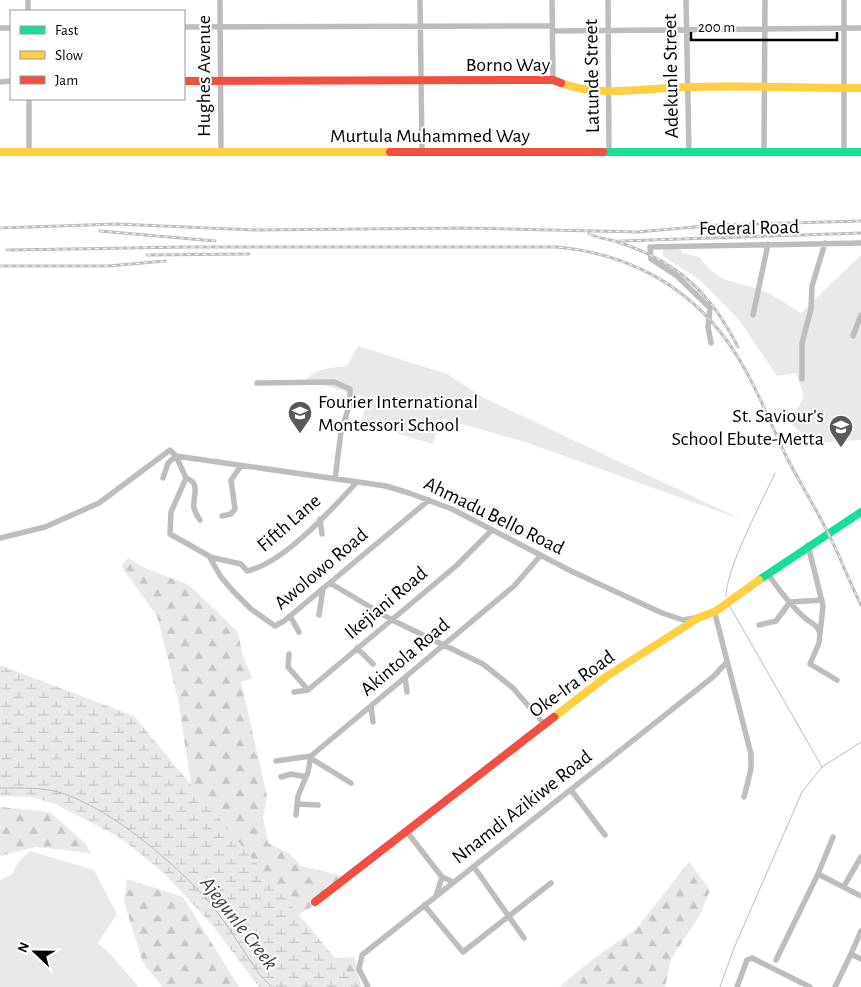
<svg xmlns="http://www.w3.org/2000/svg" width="861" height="987" viewBox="0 0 861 987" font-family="'Alegreya Sans',sans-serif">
<defs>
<pattern id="forest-firs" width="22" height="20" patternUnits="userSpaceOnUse" patternTransform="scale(1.25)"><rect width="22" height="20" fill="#e9e9e9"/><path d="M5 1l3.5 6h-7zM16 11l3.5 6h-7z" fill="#c6c6c6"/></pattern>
<pattern id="wetland-marsh" width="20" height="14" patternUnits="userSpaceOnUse" patternTransform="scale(1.25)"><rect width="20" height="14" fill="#e9e9e9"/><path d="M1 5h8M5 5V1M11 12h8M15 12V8" fill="none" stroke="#c6c6c6"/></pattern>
</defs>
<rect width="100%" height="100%" fill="#fff"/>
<path fill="#e9e9e9" d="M 673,243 L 683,253 L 699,257 C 721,286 733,279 763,291 C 776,296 789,306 801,313 L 861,255 L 861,440 L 812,443 L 790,423 L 804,396 L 796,373 L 777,376 L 739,320 L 700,280 L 663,256 L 663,249 Z
M 358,346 L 447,374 L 484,398 L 743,520 L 525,442 L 441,418 L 433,444 L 361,423 L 368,398 L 305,380 C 317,368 331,368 347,366 Z
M 30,851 L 94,870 L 117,914 L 98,943 L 111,955 L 139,987 L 0,987 L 0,880 L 12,874 L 18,862 Z"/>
<path fill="url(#forest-firs)" d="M 128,558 L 145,568 L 189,585 L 238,632 L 242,653 L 252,678 L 241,682 L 267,796 L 263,817 L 268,843 L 289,853 L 301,866 L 348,877 L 310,908 L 285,922 L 315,960 L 355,957 L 361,987 L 283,987 L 192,791 L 178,699 L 157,616 L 121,566 Z
M 0,807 L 50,812 L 86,844 L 90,853 L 36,847 L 0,856 Z
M 689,862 L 710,890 L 700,915 L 671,959 L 665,987 L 559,987 L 593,959 L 636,929 Z
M 127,879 L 183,897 L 239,987 L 163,987 L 143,963 L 124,902 Z"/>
<path fill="url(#wetland-marsh)" d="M 0,665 L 134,716 L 359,987 L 259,987 L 213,926 L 164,873 L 119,837 L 55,804 L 31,797 L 0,796 Z"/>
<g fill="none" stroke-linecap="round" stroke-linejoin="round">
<path stroke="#bbb" stroke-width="1" d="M 726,597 C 725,570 763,500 775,473
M 729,605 L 822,767
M 0,788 C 20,788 46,787 65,794 C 114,812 168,858 203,895 C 225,919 242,950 261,976 L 272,987
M 720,987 L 734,948 L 802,792 L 822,767 L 861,742"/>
<path stroke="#bdbdbd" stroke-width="5.5" d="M 220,0 L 221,152
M 420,0 L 422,152
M 552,0 L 553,80
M 608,0 L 609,152
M 686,0 L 689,152
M 28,11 L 28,0
M 184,27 L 552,26
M 0,28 L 11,28
M 554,31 L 861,28
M 0,82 L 11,81
M 29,99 L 29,152
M 764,152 L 765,0
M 844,152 L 844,0
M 753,315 L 768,244
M 853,336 L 861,315
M 711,343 L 708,327 L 710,308 L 677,276 L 651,259 L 650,247 L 861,243
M 802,379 L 802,343 L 811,309 L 812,286 L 825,243
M 257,383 L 334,382 L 350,389 L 350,403 L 341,432 L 335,479
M 163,478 L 168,463 L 176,456 L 386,486 L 409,493 L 452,509 L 571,571 L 662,613 L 683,620 L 695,618
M 186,478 C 202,484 192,496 194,508 C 195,512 198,517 200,520
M 222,516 L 231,514 L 235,509 L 231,480 L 241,466
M 320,519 L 322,534
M 0,538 L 45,527 L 99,503 L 170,450 L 176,456 L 186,478 L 171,512 L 170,534 L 209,556 L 221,577 L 233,591 L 251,609 L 275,626 L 284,621 L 429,500
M 808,545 L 823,606 L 819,643 L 810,664 L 837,680
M 210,557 L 241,564 L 247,571 C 284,563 331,510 357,482
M 768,574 C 779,590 790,605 805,618 C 810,623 816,623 819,631
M 330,583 L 392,620 L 483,664 L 513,688 L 545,725
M 715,614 L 751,754 L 751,769 L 744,797
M 319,615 L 323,588
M 290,616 L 299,632
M 759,625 L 776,621 L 790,602 L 822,600
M 357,648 L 373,664
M 289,654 L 288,667 L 308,690
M 405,678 L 407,692
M 294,692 L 308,690 L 456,566 L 492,530
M 371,706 L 373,722
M 312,759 L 351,783
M 276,761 L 311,756 L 514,586 L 541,555
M 281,777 L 291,774 L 306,777
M 571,790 L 605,835
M 297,804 L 318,805
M 296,815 L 298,796 L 308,772 L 311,756
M 407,832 L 442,877 L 453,882
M 474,867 L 524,938
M 818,874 L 861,896
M 844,886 L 861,857
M 436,896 L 442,877
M 424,905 L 463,952 L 551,883
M 861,931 L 851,954 L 861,959
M 776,960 L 818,874 L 833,837
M 368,987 L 359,969 L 362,955 L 713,677 L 727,662
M 737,987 L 747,960 L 752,958 L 810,987
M 835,987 L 851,954"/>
<path stroke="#16e098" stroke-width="8" d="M 603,152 L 861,152
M 759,580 L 861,512"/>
<path stroke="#ffcf43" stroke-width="8" d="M 561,83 C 600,98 644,88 686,87 C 744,85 803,88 861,88
M 0,152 L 390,152
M 554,717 L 607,676 L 698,618 L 716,611 L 759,580"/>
<path stroke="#f24e42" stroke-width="8" d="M 184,81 L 553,80 L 561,83
M 390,152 L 603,152
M 315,902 L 554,717"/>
<defs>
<path id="rail" d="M 0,228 L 117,224 L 255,230 L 464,228 L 637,232 L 718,225 L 861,221
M 100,231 L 215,241
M 589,234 C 598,238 608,239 618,242 C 678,262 710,292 738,347
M 621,241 L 861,233
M 7,250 L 189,247 L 556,247 C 626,253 686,284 727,341 C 752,375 768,418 786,456 C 799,482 815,506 828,533 C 840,556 849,581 861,605
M 147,255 L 249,254
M 0,266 L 108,266 L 165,261"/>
</defs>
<use href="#rail" stroke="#bdbdbd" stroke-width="3"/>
<use href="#rail" stroke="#fff" stroke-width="1" stroke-dasharray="4" stroke-linecap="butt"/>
</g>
<defs>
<symbol id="school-pin" viewBox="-11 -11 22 30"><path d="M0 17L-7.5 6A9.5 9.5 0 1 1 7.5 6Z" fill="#595959" stroke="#fff"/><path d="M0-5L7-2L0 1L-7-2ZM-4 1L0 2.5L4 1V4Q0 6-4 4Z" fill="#fff"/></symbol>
</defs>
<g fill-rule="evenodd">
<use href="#school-pin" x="286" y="399" width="28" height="38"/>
<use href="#school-pin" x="827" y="413" width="28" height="38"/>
</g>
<g text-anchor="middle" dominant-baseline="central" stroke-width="4" stroke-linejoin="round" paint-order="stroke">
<g font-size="20" fill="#000" stroke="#fff">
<text x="508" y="65">Borno Way</text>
<text transform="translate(204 76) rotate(-90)">Hughes Avenue</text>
<text transform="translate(592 76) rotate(-91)">Latunde Street</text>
<text transform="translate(671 76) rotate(-91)">Adekunle Street</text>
<text x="430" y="136">Murtula Muhammed Way</text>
<text transform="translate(749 228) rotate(-1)">Federal Road</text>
<text transform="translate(494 516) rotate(26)">Ahmadu Bello Road</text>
<text transform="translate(289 523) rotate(-41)">Fifth Lane</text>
<text transform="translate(321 569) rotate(-40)">Awolowo Road</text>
<text transform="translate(386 603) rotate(-40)">Ikejiani Road</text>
<text transform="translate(405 657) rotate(-40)">Akintola Road</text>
<text transform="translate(572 684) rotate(-36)">Oke-Ira Road</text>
<text transform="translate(522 807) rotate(-38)">Nnamdi Azikiwe Road</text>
</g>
<g font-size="20" fill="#000" stroke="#fff" text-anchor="start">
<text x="318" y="402">Fourier International<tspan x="318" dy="23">Montessori School</tspan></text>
<text x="824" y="416" text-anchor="end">St. Saviour's<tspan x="824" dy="23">School Ebute-Metta</tspan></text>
</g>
<g font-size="21" font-style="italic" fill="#3f3f3f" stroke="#fff">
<text transform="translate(239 923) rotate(52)">Ajegunle Creek</text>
</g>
</g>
<rect x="10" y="10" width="175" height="90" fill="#ffffff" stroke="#999999"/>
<rect x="20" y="26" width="25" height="8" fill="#16e098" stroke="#999999"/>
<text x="55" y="35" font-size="15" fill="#000000">Fast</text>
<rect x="20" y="51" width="25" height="8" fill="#ffcf43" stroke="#999999"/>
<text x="55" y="60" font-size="15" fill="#000000">Slow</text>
<rect x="20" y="76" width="25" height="8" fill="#f24e42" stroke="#999999"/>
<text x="55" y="85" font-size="15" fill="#000000">Jam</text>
<g transform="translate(35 952) rotate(292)" stroke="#ffffff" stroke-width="4" paint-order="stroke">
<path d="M0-4L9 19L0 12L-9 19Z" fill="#000000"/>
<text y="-8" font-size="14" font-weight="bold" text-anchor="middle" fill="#000000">N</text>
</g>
<path d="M691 32v8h146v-8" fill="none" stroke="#000000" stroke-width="2.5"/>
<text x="698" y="32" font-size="15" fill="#000000" stroke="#ffffff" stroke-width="4" paint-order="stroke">200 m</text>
</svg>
